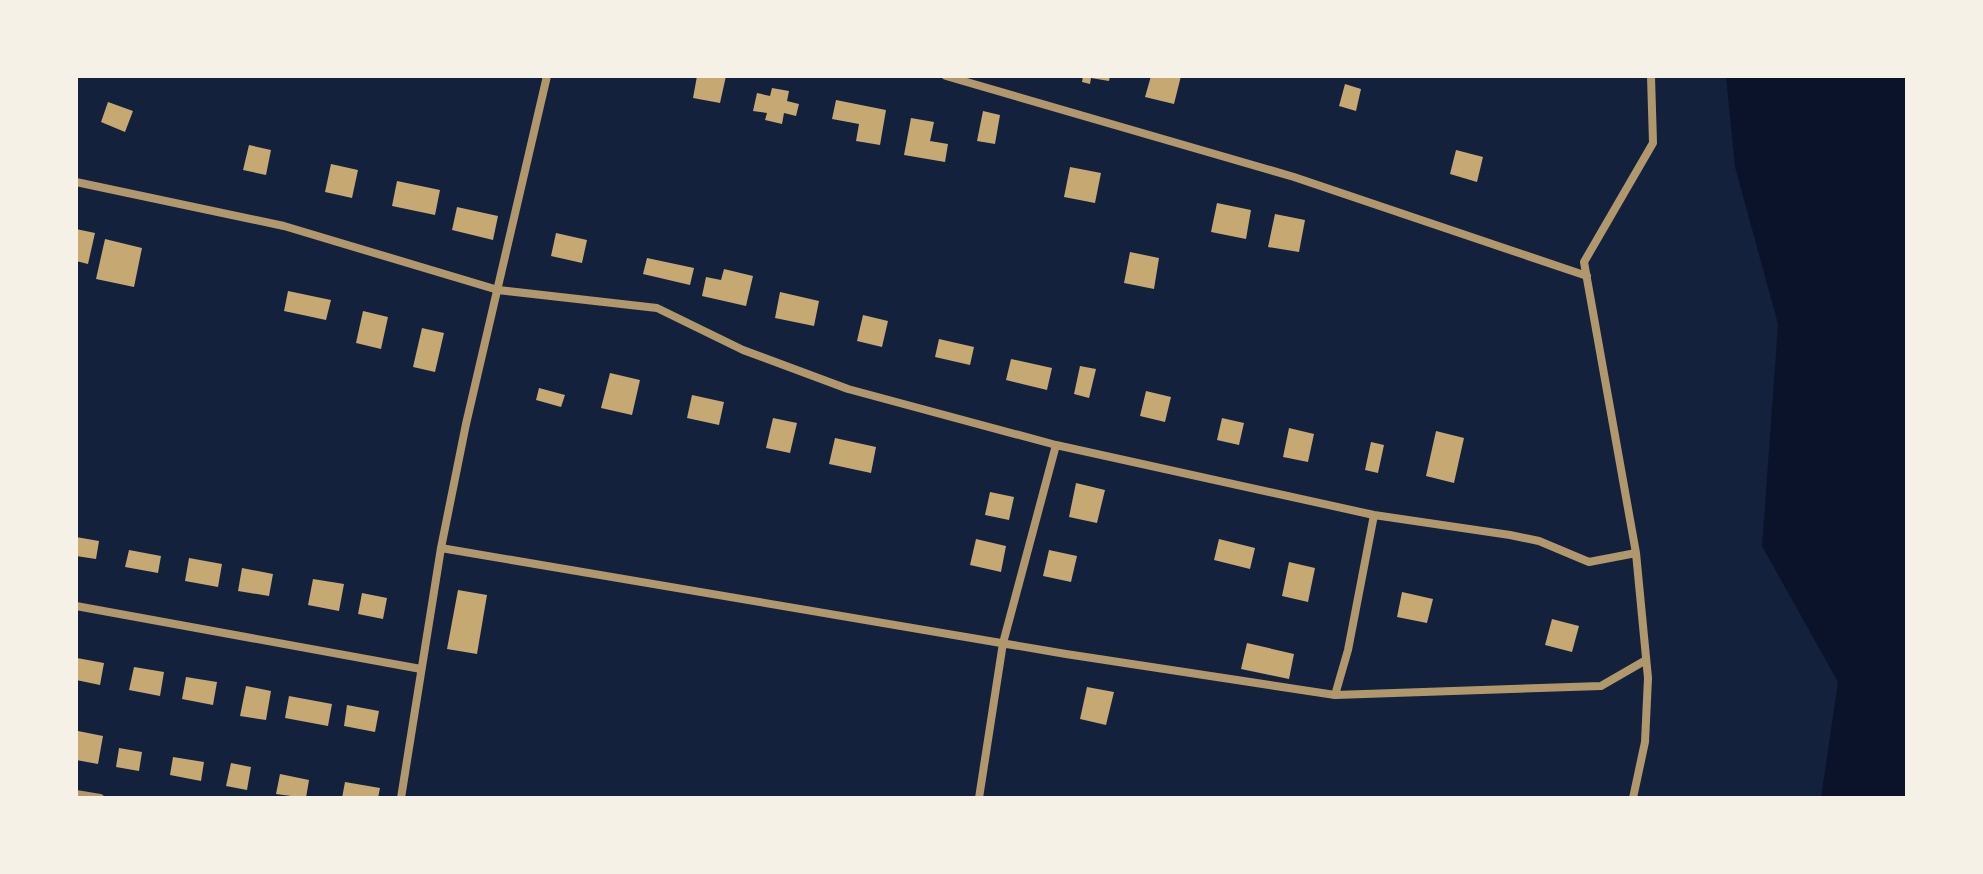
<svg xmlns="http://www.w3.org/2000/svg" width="1983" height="874" viewBox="0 0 1983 874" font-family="Montserrat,sans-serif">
<rect width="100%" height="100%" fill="#14213d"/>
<path fill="#0b132b" d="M 1726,76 L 1907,76 L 1907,798 L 1821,798 L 1838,682 L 1762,546 L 1778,324 L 1735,167 Z"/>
<path fill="#c6a872" d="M 697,76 L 726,76 L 720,103 L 693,98 Z
M 1083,76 L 1110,76 L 1109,81 L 1091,78 L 1090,84 L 1082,82 Z
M 1151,76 L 1181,76 L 1174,104 L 1145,97 Z
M 1345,84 L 1361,89 L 1356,111 L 1339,106 Z
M 772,88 L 789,91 L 787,101 L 799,104 L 796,116 L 784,113 L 782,124 L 765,120 L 767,113 L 753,111 L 757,93 L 770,96 Z
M 836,100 L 886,110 L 880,145 L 856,141 L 859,124 L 832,119 Z
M 108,102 L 133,111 L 125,132 L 101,122 Z
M 983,111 L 1000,115 L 995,144 L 977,141 Z
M 911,118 L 934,122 L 930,141 L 948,144 L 945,162 L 904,155 Z
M 249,145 L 271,150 L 266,175 L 243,170 Z
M 1456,150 L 1483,157 L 1477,182 L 1450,174 Z
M 331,164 L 358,170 L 352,198 L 325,192 Z
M 1070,167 L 1101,173 L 1095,203 L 1064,197 Z
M 397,181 L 440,190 L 435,215 L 392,206 Z
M 1217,203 L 1251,210 L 1246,239 L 1211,232 Z
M 457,207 L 498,216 L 493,240 L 452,230 Z
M 1275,214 L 1305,220 L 1299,252 L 1268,247 Z
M 76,229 L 95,233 L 88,264 L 76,261 Z
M 556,233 L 587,240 L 582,263 L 551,256 Z
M 105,239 L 142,248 L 134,287 L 96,279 Z
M 1130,252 L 1159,258 L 1154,289 L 1124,283 Z
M 647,258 L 694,268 L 690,285 L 643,274 Z
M 724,269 L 753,276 L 746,306 L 702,296 L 706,277 L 721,280 Z
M 288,291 L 331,300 L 326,320 L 284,311 Z
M 780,292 L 819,301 L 814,326 L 775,318 Z
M 363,311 L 388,317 L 381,349 L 356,343 Z
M 863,315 L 888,321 L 882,347 L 857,341 Z
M 422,328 L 444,333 L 435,372 L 413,367 Z
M 939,339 L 974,347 L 970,365 L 935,357 Z
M 1011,359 L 1052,368 L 1047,390 L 1006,380 Z
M 1080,366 L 1096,369 L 1089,398 L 1074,394 Z
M 610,373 L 640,380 L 632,415 L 601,408 Z
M 539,388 L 565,395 L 561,407 L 536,400 Z
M 1146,391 L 1171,397 L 1165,422 L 1140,416 Z
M 692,395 L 724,402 L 719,425 L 687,418 Z
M 773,418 L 797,423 L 790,453 L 766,448 Z
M 1222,418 L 1244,423 L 1239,445 L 1217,440 Z
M 1289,428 L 1314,434 L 1308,462 L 1283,457 Z
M 1436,431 L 1464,438 L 1454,483 L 1426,476 Z
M 835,438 L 876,447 L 871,473 L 829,464 Z
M 1371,442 L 1384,445 L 1378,473 L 1365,470 Z
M 1076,483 L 1105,490 L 1097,523 L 1069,517 Z
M 990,492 L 1014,497 L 1009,520 L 985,515 Z
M 76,537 L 99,541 L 96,559 L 76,556 Z
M 976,539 L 1006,546 L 1001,572 L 970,565 Z
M 1219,539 L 1255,548 L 1250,569 L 1214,560 Z
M 129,550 L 161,556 L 158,573 L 125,567 Z
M 1049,550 L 1077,556 L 1071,582 L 1043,576 Z
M 189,558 L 222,564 L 218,587 L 185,581 Z
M 1289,562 L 1315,568 L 1308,602 L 1282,596 Z
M 242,568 L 273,574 L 269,596 L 238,591 Z
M 313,579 L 344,584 L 339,611 L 308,605 Z
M 458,590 L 487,595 L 477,654 L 447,649 Z
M 1402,592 L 1433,599 L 1427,623 L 1397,617 Z
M 362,593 L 387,598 L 383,619 L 358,614 Z
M 1552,619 L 1579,626 L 1572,652 L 1545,645 Z
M 1247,643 L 1294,654 L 1289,679 L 1241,669 Z
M 77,658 L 104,663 L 100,685 L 76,680 Z
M 134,667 L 164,672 L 160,696 L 129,690 Z
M 186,677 L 217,682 L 213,705 L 182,699 Z
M 246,686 L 271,691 L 266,720 L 240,716 Z
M 1087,687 L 1114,692 L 1106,725 L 1080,719 Z
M 289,696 L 332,704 L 328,726 L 285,718 Z
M 347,705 L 379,711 L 375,732 L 344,726 Z
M 78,731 L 103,736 L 98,764 L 76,760 Z
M 119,748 L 142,752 L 139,771 L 116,767 Z
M 173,757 L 204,762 L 201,781 L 170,775 Z
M 231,763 L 251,767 L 247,790 L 226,786 Z
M 280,774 L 309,780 L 306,798 L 276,794 Z
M 345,782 L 380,788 L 378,798 L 342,798 Z"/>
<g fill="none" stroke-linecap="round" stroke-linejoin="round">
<path stroke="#b1986c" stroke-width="8" d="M 946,76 L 1294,177 L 1587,276
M 76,182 L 284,226 L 498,290 L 657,308 L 743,350 L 848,389 L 1056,445 L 1374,515 L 1510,535 L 1539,541 L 1589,562 L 1636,553
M 441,548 L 1066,654 L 1335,695 L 1348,650 L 1374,515
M 76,606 L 421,669
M 1335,695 L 1601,686 L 1646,660
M 76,794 L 100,798
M 401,798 L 441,548 L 466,424 L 547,76
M 979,798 L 1003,643 L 1056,445
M 1633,798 L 1645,742 L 1648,678 L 1636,553 L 1584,262 L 1653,143 L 1651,76"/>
</g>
<rect width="1983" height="874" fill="none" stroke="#f6f1e7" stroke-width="156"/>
</svg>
